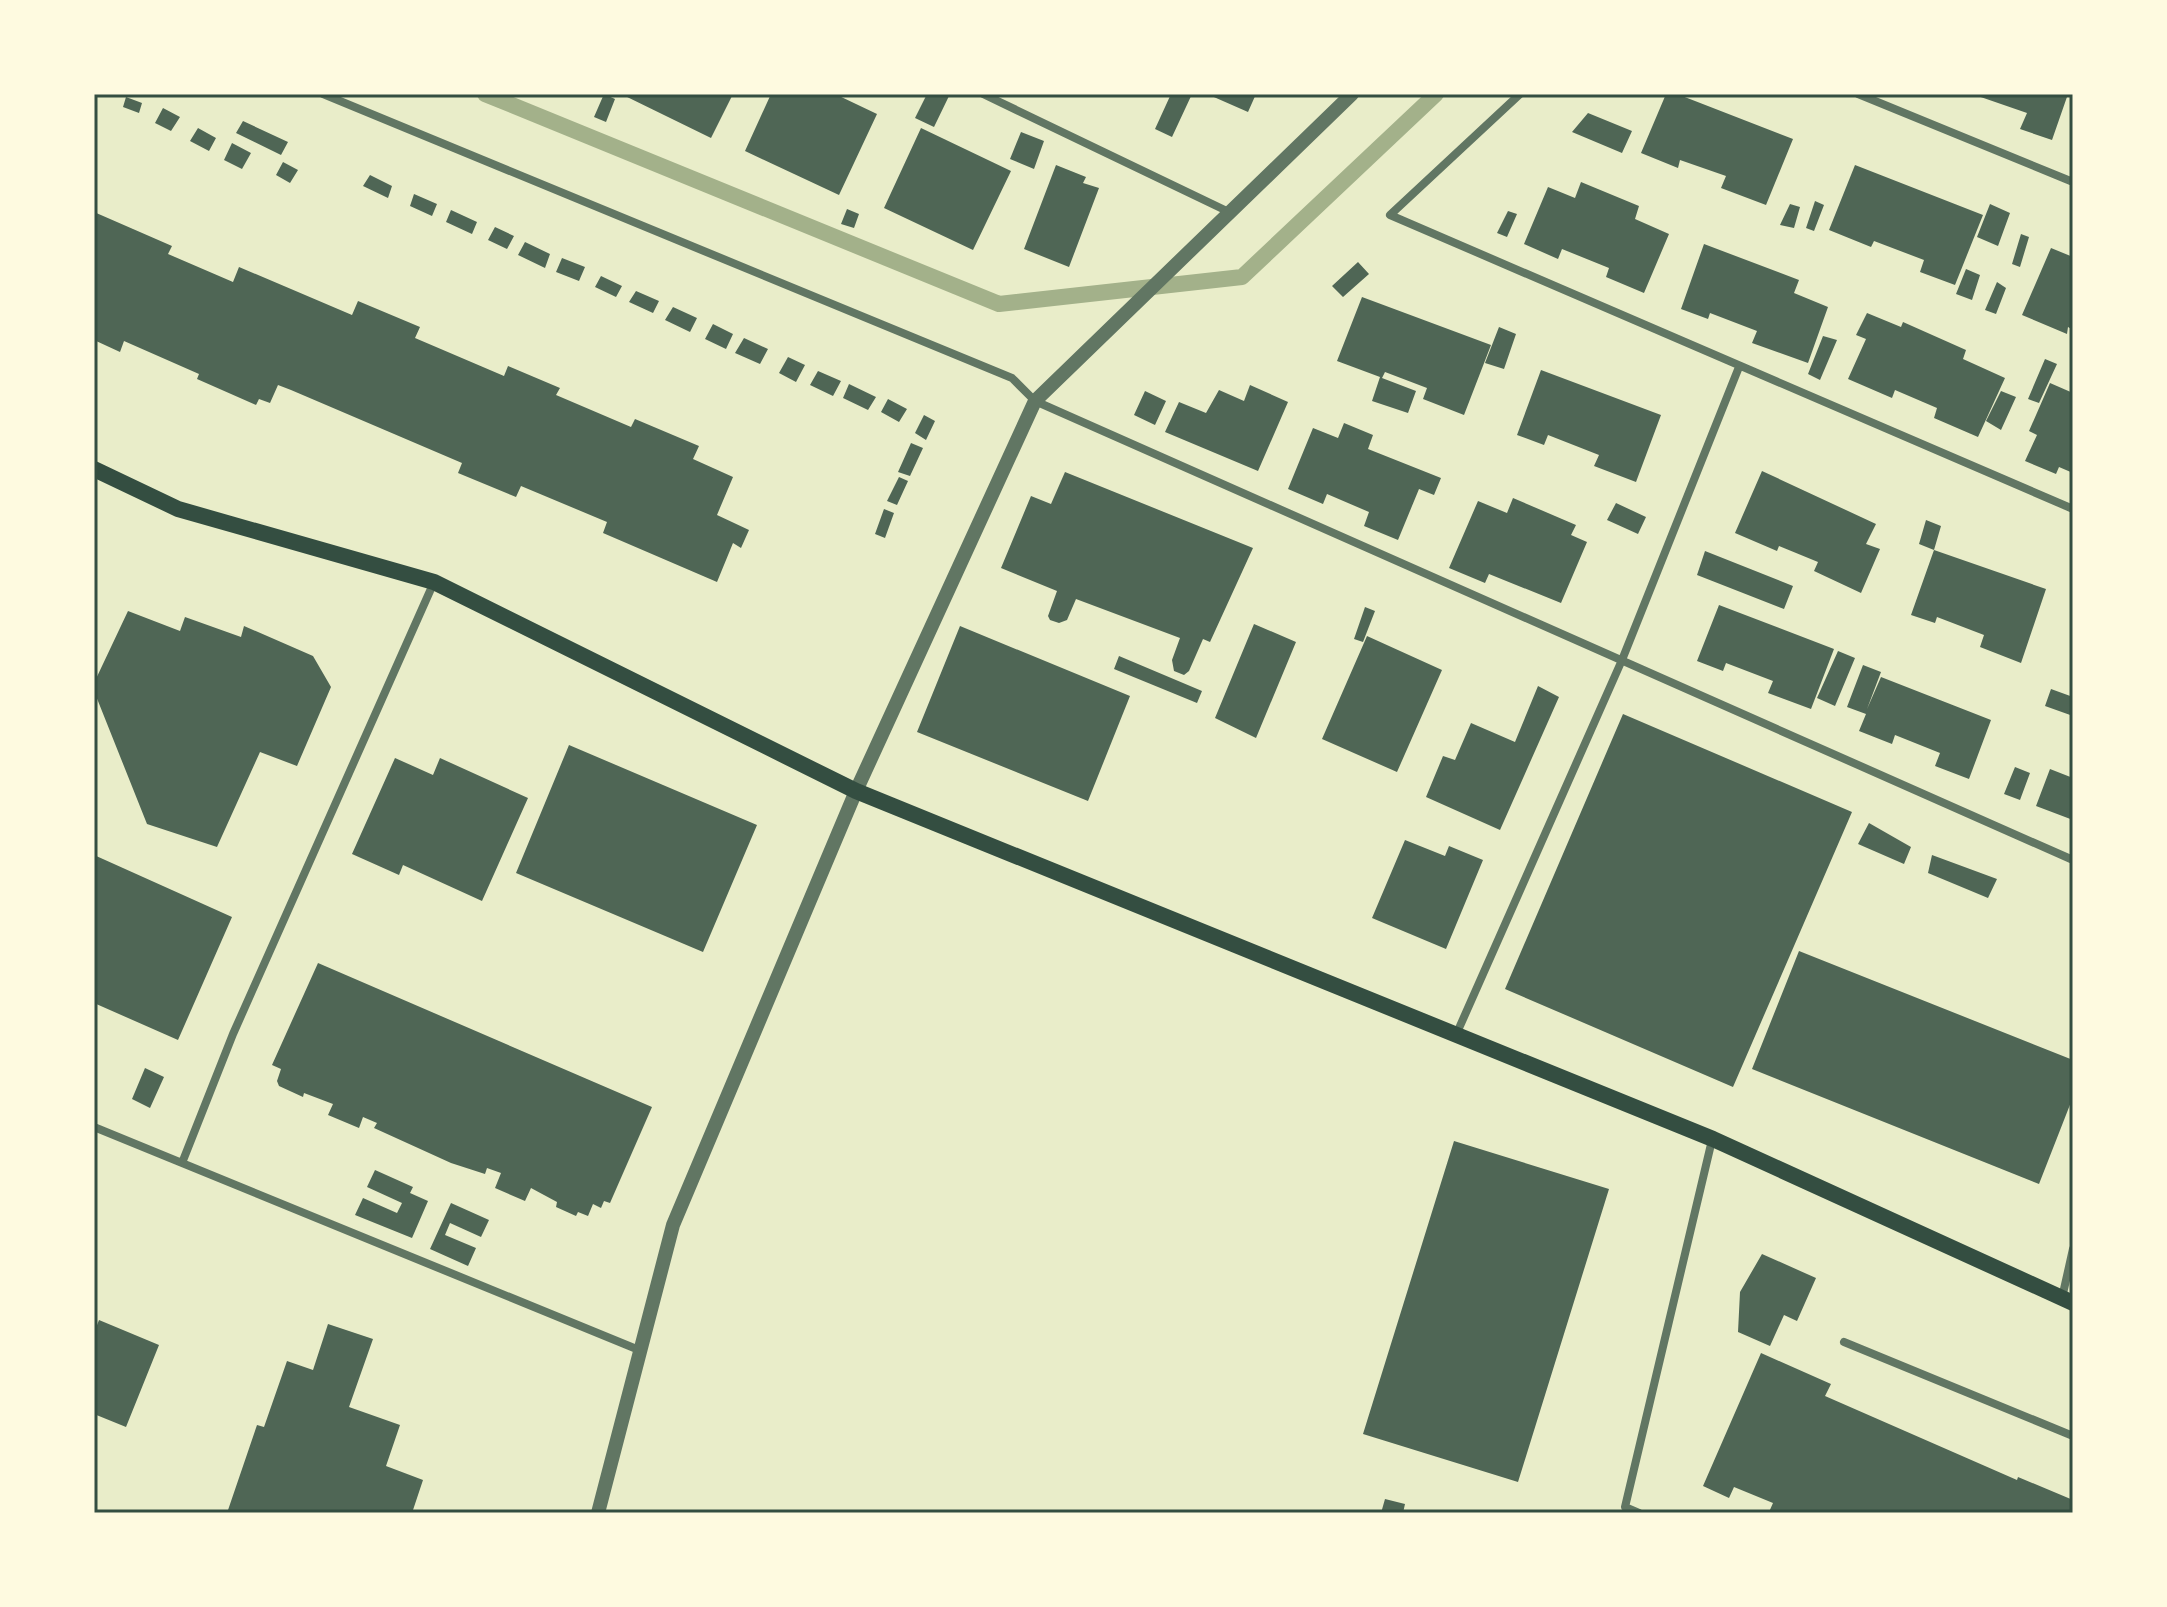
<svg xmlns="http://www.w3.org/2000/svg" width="2167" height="1607" viewBox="0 0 2167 1607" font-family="Mulish,sans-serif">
<rect width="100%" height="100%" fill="#e9edc9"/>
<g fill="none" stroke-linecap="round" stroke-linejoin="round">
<path stroke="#a3b18a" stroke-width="16" d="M 485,94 L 999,304 L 1242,277 L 1436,94"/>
</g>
<path fill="#4f6655" d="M 604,94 L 615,99 L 606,122 L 594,117 Z
M 621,94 L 733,94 L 711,138 Z
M 771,94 L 835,94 L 877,114 L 839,195 L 745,151 Z
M 927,94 L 949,96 L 934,127 L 915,118 Z
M 1171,94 L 1192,94 L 1172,137 L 1155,129 Z
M 1207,94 L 1256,94 L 1248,112 Z
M 1666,94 L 1677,94 L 1793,139 L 1766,205 L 1721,188 L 1726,176 L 1680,160 L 1678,168 L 1641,153 Z
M 1972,94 L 2068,94 L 2052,140 L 2020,129 L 2027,113 Z
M 126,97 L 142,103 L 139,113 L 123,107 Z
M 163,108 L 180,117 L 171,131 L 155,123 Z
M 1588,113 L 1632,131 L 1622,153 L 1572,132 Z
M 243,121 L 288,142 L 281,155 L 236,133 Z
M 198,128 L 216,138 L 209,151 L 190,141 Z
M 921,128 L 1011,171 L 973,250 L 884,208 Z
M 1021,132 L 1044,141 L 1034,169 L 1010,159 Z
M 232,143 L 251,153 L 242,169 L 224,160 Z
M 283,162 L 298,170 L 290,183 L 276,175 Z
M 1056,165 L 1086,177 L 1083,183 L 1099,188 L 1069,267 L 1024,249 Z
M 1855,165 L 1983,215 L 1955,285 L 1920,272 L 1924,260 L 1874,241 L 1871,247 L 1829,230 Z
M 370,175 L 392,186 L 388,198 L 363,186 Z
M 1581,182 L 1639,206 L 1635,219 L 1669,234 L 1644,293 L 1606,277 L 1609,268 L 1562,249 L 1558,259 L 1524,244 L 1548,187 L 1575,198 Z
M 414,194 L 437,204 L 432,216 L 410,206 Z
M 1815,201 L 1824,205 L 1814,231 L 1806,228 Z
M 1790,204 L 1800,207 L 1794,228 L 1780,225 Z
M 1990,204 L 2010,213 L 1998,246 L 1977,237 Z
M 847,209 L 859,214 L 854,228 L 841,224 Z
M 451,210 L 477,222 L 472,234 L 446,222 Z
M 1508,211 L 1517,214 L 1507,237 L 1497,233 Z
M 94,212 L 172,246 L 168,254 L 233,282 L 239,267 L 352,315 L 358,301 L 420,327 L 415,338 L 504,376 L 508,366 L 560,388 L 556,395 L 631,427 L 635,419 L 699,446 L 693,459 L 733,477 L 717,515 L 749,530 L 741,548 L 733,543 L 717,582 L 603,533 L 607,522 L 521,486 L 516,497 L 458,473 L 462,463 L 291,390 L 278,385 L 270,403 L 259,399 L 256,405 L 197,379 L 199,374 L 124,341 L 120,352 L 94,340 Z
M 495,227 L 514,236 L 507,249 L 488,240 Z
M 2021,234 L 2029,237 L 2020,267 L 2012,264 Z
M 525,242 L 550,254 L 545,268 L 518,255 Z
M 1704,244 L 1799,280 L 1794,293 L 1828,307 L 1808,363 L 1752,343 L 1757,331 L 1710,313 L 1708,319 L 1681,309 Z
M 2051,248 L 2073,257 L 2073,330 L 2068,327 L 2067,334 L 2022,315 Z
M 562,258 L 585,267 L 579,281 L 556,272 Z
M 1358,262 L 1369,274 L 1343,297 L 1332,286 Z
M 1966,269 L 1980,275 L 1972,300 L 1956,294 Z
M 601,276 L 622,286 L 616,297 L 595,287 Z
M 1997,282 L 2006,288 L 1996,314 L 1985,310 Z
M 636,291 L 659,301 L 653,313 L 629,302 Z
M 1362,297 L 1491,345 L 1464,415 L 1423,399 L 1427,388 L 1385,372 L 1382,378 L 1416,391 L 1408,413 L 1372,401 L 1380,377 L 1337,361 Z
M 673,307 L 697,318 L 690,332 L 665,320 Z
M 1867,313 L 1901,327 L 1903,322 L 1966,350 L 1963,359 L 2005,378 L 1978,437 L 1934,418 L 1937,408 L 1895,390 L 1892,398 L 1848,379 L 1866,339 L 1856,335 Z
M 713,324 L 733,334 L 726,349 L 705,339 Z
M 1499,327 L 1516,334 L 1504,369 L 1485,363 Z
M 1823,336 L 1837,340 L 1820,380 L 1808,374 Z
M 744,338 L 768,349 L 760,364 L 735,353 Z
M 788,357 L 805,365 L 796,382 L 779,373 Z
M 2045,359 L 2057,364 L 2039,403 L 2028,399 Z
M 1541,370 L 1661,415 L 1636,482 L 1594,466 L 1599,455 L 1548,435 L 1544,445 L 1517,435 Z
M 818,371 L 841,381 L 833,396 L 810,385 Z
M 2050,383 L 2073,393 L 2073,473 L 2059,467 L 2056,474 L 2025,461 L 2037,435 L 2029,431 Z
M 849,384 L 876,397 L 868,410 L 843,398 Z
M 1250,385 L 1288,402 L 1258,471 L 1165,432 L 1179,402 L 1206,413 L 1219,390 L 1244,401 Z
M 1145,391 L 1166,401 L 1155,425 L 1134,415 Z
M 2001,391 L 2016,397 L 2001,430 L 1986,421 Z
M 888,399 L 907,409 L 899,422 L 881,412 Z
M 924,415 L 935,421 L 926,440 L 915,433 Z
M 1344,423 L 1373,435 L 1368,449 L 1441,478 L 1434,495 L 1419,489 L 1398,540 L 1364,526 L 1369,512 L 1327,494 L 1323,504 L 1288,489 L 1313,428 L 1338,438 Z
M 911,443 L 923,448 L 910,476 L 898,472 Z
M 1762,471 L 1876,524 L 1866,544 L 1880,549 L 1861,593 L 1814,571 L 1818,562 L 1779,546 L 1777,551 L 1735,533 Z
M 1065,472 L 1253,548 L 1210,642 L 1203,639 L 1189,671 L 1184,675 L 1174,671 L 1172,660 L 1180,638 L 1076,599 L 1067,620 L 1059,623 L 1050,620 L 1048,616 L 1057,591 L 1001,568 L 1031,496 L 1051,504 Z
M 899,477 L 908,481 L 897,505 L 887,501 Z
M 1513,498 L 1576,525 L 1571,535 L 1587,542 L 1561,603 L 1489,574 L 1485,583 L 1449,568 L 1478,501 L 1507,513 Z
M 1616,503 L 1646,517 L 1638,534 L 1607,520 Z
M 884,509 L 894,513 L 885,538 L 875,534 Z
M 1926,520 L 1941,526 L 1934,550 L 1919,544 Z
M 1934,550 L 2046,589 L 2021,663 L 1980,647 L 1984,635 L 1937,617 L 1935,623 L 1911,615 Z
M 1705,551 L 1793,586 L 1784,609 L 1697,575 Z
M 1719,605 L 1834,649 L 1811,709 L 1768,693 L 1773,681 L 1726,663 L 1723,671 L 1697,661 Z
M 1365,607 L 1375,611 L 1363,642 L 1354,639 Z
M 128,611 L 180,631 L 185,617 L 241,637 L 244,626 L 313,656 L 331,687 L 297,766 L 260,752 L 217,847 L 147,824 L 94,691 L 94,683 Z
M 1254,624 L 1296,642 L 1256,738 L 1215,718 Z
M 960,626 L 1130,696 L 1088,801 L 917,732 Z
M 1367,636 L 1442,670 L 1397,772 L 1322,739 Z
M 1838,651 L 1855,658 L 1835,706 L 1817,698 Z
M 1119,656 L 1202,691 L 1197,703 L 1114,669 Z
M 1863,665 L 1881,672 L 1867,709 L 1881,677 L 1991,720 L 1969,779 L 1935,766 L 1940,753 L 1895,735 L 1892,744 L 1859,731 L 1866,714 L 1847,707 Z
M 1538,686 L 1559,697 L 1500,830 L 1426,797 L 1443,756 L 1455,760 L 1471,723 L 1515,742 Z
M 2051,689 L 2073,697 L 2073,716 L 2045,706 Z
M 1623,714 L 1852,812 L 1733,1087 L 1505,989 Z
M 569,745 L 757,825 L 703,952 L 516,873 Z
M 395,758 L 433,775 L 440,758 L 528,798 L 482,901 L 403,865 L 399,875 L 352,854 Z
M 2015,767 L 2030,773 L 2020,800 L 2004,794 Z
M 2050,769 L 2073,778 L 2073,820 L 2036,806 Z
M 1869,823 L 1911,847 L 1904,864 L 1858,844 Z
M 1405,840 L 1445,856 L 1449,846 L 1483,860 L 1446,949 L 1372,918 Z
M 94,855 L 232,917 L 178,1040 L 94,1003 Z
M 1932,855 L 1997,879 L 1988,898 L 1928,873 Z
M 1799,951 L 2073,1060 L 2073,1097 L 2039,1184 L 1752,1069 Z
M 318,963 L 652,1107 L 610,1203 L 604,1201 L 601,1208 L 593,1204 L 588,1216 L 578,1212 L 576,1216 L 556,1207 L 557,1202 L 531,1188 L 525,1201 L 495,1188 L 501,1173 L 487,1168 L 485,1174 L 451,1163 L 374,1128 L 377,1123 L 363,1117 L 359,1128 L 328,1115 L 333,1104 L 304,1093 L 303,1097 L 279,1086 L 277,1081 L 281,1069 L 272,1065 Z
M 145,1068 L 164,1077 L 150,1108 L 132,1099 Z
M 1454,1141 L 1609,1189 L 1518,1482 L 1363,1434 Z
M 375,1170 L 413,1187 L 410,1193 L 428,1201 L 412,1238 L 355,1215 L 363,1198 L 397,1213 L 402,1203 L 367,1187 Z
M 451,1203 L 489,1220 L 481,1237 L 450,1223 L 445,1235 L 476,1248 L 468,1266 L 430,1249 Z
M 1762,1254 L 1816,1278 L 1797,1321 L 1784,1315 L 1770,1346 L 1738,1332 L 1740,1292 Z
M 99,1320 L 159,1345 L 126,1427 L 94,1414 L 94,1333 Z
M 328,1324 L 373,1339 L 349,1407 L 400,1425 L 386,1466 L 423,1480 L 412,1513 L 227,1513 L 257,1425 L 264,1427 L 287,1361 L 313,1370 Z
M 1761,1353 L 1831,1384 L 1825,1396 L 2017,1480 L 2018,1477 L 2073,1500 L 2073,1513 L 1772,1513 L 1769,1512 L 1773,1503 L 1734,1487 L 1729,1498 L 1703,1486 Z
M 1385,1499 L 1405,1504 L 1403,1513 L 1381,1513 Z"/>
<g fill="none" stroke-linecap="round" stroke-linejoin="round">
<path stroke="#617663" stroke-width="8" d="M 323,94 L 1012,378 L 1035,401 L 2073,860
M 983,94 L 1229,212
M 1520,94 L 1390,215 L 2073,509
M 1858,94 L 2073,182
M 1456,1035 L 1622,660 L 1739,367
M 94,1127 L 639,1350
M 182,1163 L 233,1034 L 434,582
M 2062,1298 L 2073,1249
M 1844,1342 L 2073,1436
M 1639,1513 L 1625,1507 L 1712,1140"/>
<path stroke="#617663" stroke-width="14" d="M 598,1513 L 673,1225 L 856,791 L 1035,401 L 1352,94"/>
<path stroke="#344e41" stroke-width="16" d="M 94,469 L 178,509 L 434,582 L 856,791 L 1713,1139 L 2073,1303"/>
</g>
<rect width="2167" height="1607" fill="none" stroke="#fefae0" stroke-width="192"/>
<rect x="96" y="96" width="1975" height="1415" fill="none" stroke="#344e41" stroke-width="3"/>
</svg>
